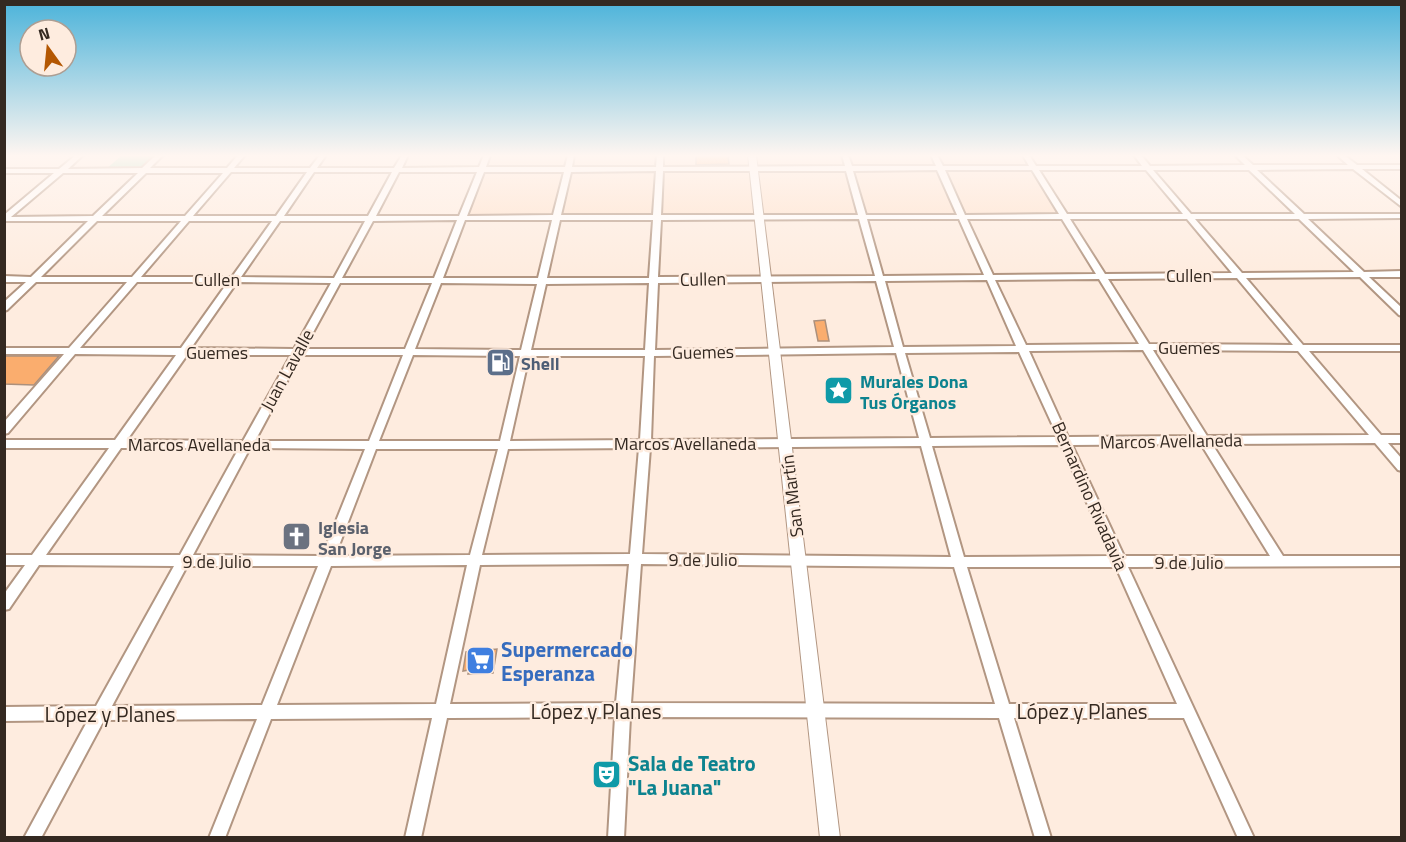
<svg xmlns="http://www.w3.org/2000/svg" width="1406" height="842" viewBox="0 0 1406 842" font-family="'Titillium Web',sans-serif">
<rect width="100%" height="100%" fill="#feecdf"/>
<path fill="#fee1cb" d="M 487,155 L 1026,155 L 1065,217 L 462,219 Z"/>
<path fill="#8fdcb5" d="M 122,155 L 159,155 L 143,171 L 104,171 Z"/>
<path fill="#faad6e" stroke="#ac907c" stroke-width="1.5" d="M 696,155 L 728,155 L 729,164 L 696,165 Z
M 825,320 L 829,341 L 818,341 L 814,321 Z
M 4,356 L 59,356 L 34,385 L 4,384 Z
M 497,649 L 493,673 L 468,674 L 469,670 L 463,671 L 466,652 Z"/>
<g fill="none" stroke-linecap="round" stroke-linejoin="round">
<defs>
<path id="minor" d="M 76,155 L 83,155 L 68,169 L 142,168 L 156,155 L 163,155 L 150,168 L 227,168 L 238,155 L 245,155 L 234,168 L 310,168 L 320,155 L 326,155 L 317,168 L 394,168 L 402,155 L 408,155 L 402,168 L 479,167 L 484,155 L 490,155 L 486,167 L 565,167 L 568,155 L 574,155 L 572,167 L 656,167 L 657,155 L 663,155 L 663,167 L 845,166 L 842,155 L 848,155 L 852,166 L 936,166 L 931,155 L 937,155 L 943,166 L 1029,166 L 1023,155 L 1029,155 L 1036,166 L 1142,166 L 1134,155 L 1141,155 L 1150,166 L 1245,165 L 1235,155 L 1242,155 L 1253,165 L 1348,165 L 1337,155 L 1344,155 L 1357,165 L 1402,165 L 1402,169 L 1362,169 L 1402,201 L 1402,207 L 1353,169 L 1257,170 L 1304,214 L 1402,214 L 1402,218 L 1308,219 L 1364,272 L 1402,271 L 1402,277 L 1369,277 L 1402,308 L 1402,316 L 1399,315 L 1360,277 L 1246,278 L 1303,345 L 1402,345 L 1402,351 L 1309,351 L 1381,435 L 1402,435 L 1402,443 L 1388,443 L 1402,459 L 1402,471 L 1398,470 L 1375,443 L 1212,444 L 1283,556 L 1402,556 L 1402,566 L 1128,567 L 1254,838 L 1238,838 L 1184,718 L 1014,718 L 1051,838 L 1035,838 L 999,718 L 630,717 L 624,838 L 608,838 L 615,717 L 447,718 L 421,838 L 405,838 L 432,718 L 271,719 L 225,838 L 209,838 L 257,719 L 104,720 L 41,838 L 24,838 L 88,720 L 4,721 L 4,707 L 96,706 L 174,566 L 39,565 L 9,609 L 4,610 L 4,594 L 25,565 L 4,565 L 4,555 L 32,555 L 109,448 L 4,448 L 4,440 L 115,440 L 176,355 L 75,354 L 8,433 L 4,434 L 4,422 L 64,354 L 4,354 L 4,348 L 69,348 L 127,282 L 36,282 L 7,310 L 4,311 L 4,302 L 26,282 L 4,282 L 4,276 L 31,277 L 88,221 L 4,221 L 4,215 L 54,173 L 4,173 L 4,169 L 59,169 ZM 937,170 L 957,215 L 866,215 L 853,171 ZM 945,170 L 1032,170 L 1059,214 L 965,215 ZM 1039,170 L 1146,170 L 1183,214 L 1067,214 ZM 1153,170 L 1249,170 L 1295,214 L 1191,214 ZM 656,171 L 653,215 L 561,215 L 571,172 ZM 663,171 L 846,171 L 858,215 L 661,215 ZM 231,172 L 307,172 L 276,216 L 193,216 ZM 314,172 L 392,172 L 368,216 L 284,216 ZM 399,172 L 477,172 L 459,216 L 376,216 ZM 484,172 L 564,172 L 553,215 L 467,216 ZM 63,173 L 138,173 L 93,216 L 11,217 ZM 146,173 L 223,173 L 185,216 L 102,216 ZM 859,219 L 875,276 L 658,277 L 661,220 ZM 867,219 L 959,219 L 984,275 L 883,276 ZM 967,219 L 1062,219 L 1096,274 L 993,275 ZM 1070,219 L 1187,219 L 1232,273 L 1105,274 ZM 1195,219 L 1299,219 L 1354,272 L 1242,273 ZM 457,220 L 434,278 L 342,278 L 373,221 ZM 465,220 L 552,220 L 538,278 L 443,278 ZM 560,220 L 653,220 L 649,278 L 547,278 ZM 97,221 L 181,221 L 132,277 L 41,277 ZM 189,221 L 272,221 L 232,277 L 141,277 ZM 280,221 L 365,221 L 334,278 L 241,277 ZM 1237,278 L 1293,345 L 1149,344 L 1108,279 ZM 1099,279 L 1139,344 L 1026,345 L 995,280 ZM 987,280 L 1016,346 L 903,347 L 885,281 ZM 876,281 L 894,347 L 655,350 L 658,283 ZM 137,282 L 228,282 L 181,348 L 80,348 ZM 237,282 L 331,283 L 294,349 L 191,348 ZM 340,283 L 432,283 L 405,349 L 304,349 ZM 441,283 L 537,284 L 521,350 L 415,349 ZM 649,283 L 645,350 L 531,350 L 546,284 ZM 1143,350 L 1196,436 L 1068,437 L 1029,351 ZM 1153,350 L 1298,351 L 1369,435 L 1207,436 ZM 1019,352 L 1058,437 L 930,438 L 905,353 ZM 896,353 L 919,438 L 651,440 L 654,356 ZM 187,355 L 291,355 L 243,441 L 127,440 ZM 301,355 L 403,355 L 369,441 L 255,441 ZM 413,355 L 520,356 L 500,441 L 379,441 ZM 529,356 L 645,356 L 640,440 L 510,441 ZM 1201,444 L 1270,556 L 1124,556 L 1072,445 ZM 1061,445 L 1111,556 L 964,557 L 932,446 ZM 921,446 L 951,557 L 642,554 L 650,448 ZM 121,448 L 239,448 L 180,555 L 46,555 ZM 250,448 L 365,449 L 322,556 L 193,555 ZM 639,448 L 630,554 L 482,555 L 508,449 ZM 376,449 L 498,449 L 470,555 L 335,556 ZM 629,564 L 616,703 L 450,704 L 480,565 ZM 641,564 L 954,567 L 995,704 L 631,703 ZM 467,565 L 436,704 L 277,705 L 331,566 ZM 187,566 L 318,566 L 262,705 L 112,706 ZM 967,567 L 1116,567 L 1177,704 L 1009,704 Z"/>
<path id="secondary" d="M 748,155 L 756,155 L 840,838 L 820,838 Z"/>
</defs>
<use href="#minor" stroke="#b29682" stroke-width="4"/>
<use href="#secondary" stroke="#b29682" stroke-width="2"/>
<use href="#minor" fill="#fff" fill-rule="evenodd"/>
<use href="#secondary" fill="#fff" fill-rule="evenodd"/>
</g>
<linearGradient id="sky" x2="0" y2="1"><stop stop-color="#4bb3da"/><stop offset="0.57" stop-color="#fff6f1"/><stop offset="1" stop-color="#fff6f1" stop-opacity="0"/></linearGradient>
<rect width="1406" height="273" fill="url(#sky)"/>
<defs>
<symbol id="fuel-square" viewBox="-11 -11 22 22"><rect x="-9" y="-9" width="18" height="18" rx="4" fill="#5c6f8a" stroke="#feecdf"/><path d="M-5.5-6h7V0h2V4h1.3V-2.5L3-4.5l.8-.8L6-3V5H2.5V1h-1V6h-7ZM-4.2-4.7v3.2H.2V-4.7Z" fill="#fff"/></symbol>
<symbol id="sight-square" viewBox="-11 -11 22 22"><rect x="-9" y="-9" width="18" height="18" rx="4" fill="#0f9aa8" stroke="#feecdf"/><path d="M0-6L1.8-2.2L6-1.7L2.9 1.2L3.7 5.4L0 3.3L-3.7 5.4L-2.9 1.2L-6-1.7L-1.8-2.2Z" fill="#fff"/></symbol>
<symbol id="church-square" viewBox="-11 -11 22 22"><rect x="-9" y="-9" width="18" height="18" rx="4" fill="#6b7280" stroke="#feecdf"/><path d="M-1.2-6h2.4v3.5h3.3v2.4h-3.3V6h-2.4V-.1h-3.3v-2.4h3.3Z" fill="#fff"/></symbol>
<symbol id="supermarket-square" viewBox="-11 -11 22 22"><rect x="-9" y="-9" width="18" height="18" rx="4" fill="#3f7fe0" stroke="#feecdf"/><path d="M-6-5.5h2.5l.6 2H6L4.5 2H-2.5L-4.4-4H-6ZM-1.5 3.2a1.3 1.3 0 1 0 .1 0ZM3 3.2a1.3 1.3 0 1 0 .1 0Z" fill="#fff"/></symbol>
<symbol id="theatre-square" viewBox="-11 -11 22 22"><rect x="-9" y="-9" width="18" height="18" rx="4" fill="#0f9aa8" stroke="#feecdf"/><path d="M-5-5.5Q0-4 5-5.5V0Q5 5 0 6Q-5 5-5 0ZM-3.3-2.5H-1v1.5H-3.3ZM1-2.5H3.3v1.5H1ZM-2.8 1Q0 5.5 2.8 1Z" fill="#fff"/></symbol>
</defs>
<g fill-rule="evenodd">
<use href="#fuel-square" x="484" y="346" width="33" height="33"/>
<use href="#sight-square" x="822" y="374" width="33" height="33"/>
<use href="#church-square" x="280" y="520" width="33" height="33"/>
<use href="#supermarket-square" x="464" y="644" width="33" height="33"/>
<use href="#theatre-square" x="590" y="758" width="33" height="33"/>
</g>
<g text-anchor="middle" dominant-baseline="central" stroke-width="5" stroke-linejoin="round" paint-order="stroke">
<g font-size="18" fill="#342921" stroke="#feecdf">
<text x="1189" y="275">Cullen</text>
<text x="217" y="279">Cullen</text>
<text transform="translate(703 279) rotate(-1)">Cullen</text>
<text x="1189" y="347">Guemes</text>
<text x="217" y="352">Guemes</text>
<text transform="translate(703 352) rotate(-1)">Guemes</text>
<text transform="translate(287 370) rotate(-61)">Juan Lavalle</text>
<text transform="translate(1171 441) rotate(-1)">Marcos Avellaneda</text>
<text x="685" y="443">Marcos Avellaneda</text>
<text x="199" y="444">Marcos Avellaneda</text>
<text transform="translate(792 496) rotate(-97)">San Martín</text>
<text transform="translate(1090 496) rotate(66)">Bernardino Rivadavia</text>
<text x="703" y="559">9 de Julio</text>
<text x="217" y="561">9 de Julio</text>
<text x="1189" y="562">9 de Julio</text>
</g>
<g font-size="18" font-weight="bold" fill="#4e5e75" stroke="#feecdf" text-anchor="start">
<text x="521" y="363">Shell</text>
</g>
<g font-size="18" font-weight="bold" fill="#0d838f" stroke="#feecdf" text-anchor="start">
<text x="860" y="381">Murales Dona<tspan x="860" dy="21">Tus Órganos</tspan></text>
</g>
<g font-size="18" font-weight="bold" fill="#5b616d" stroke="#feecdf" text-anchor="start">
<text x="318" y="527">Iglesia<tspan x="318" dy="21">San Jorge</tspan></text>
</g>
<g font-size="21" font-weight="bold" fill="#366cbe" stroke="#feecdf" text-anchor="start">
<text x="501" y="649">Supermercado<tspan x="501" dy="24">Esperanza</tspan></text>
</g>
<g font-size="21" fill="#342921" stroke="#feecdf">
<text x="596" y="711">López y Planes</text>
<text x="1082" y="711">López y Planes</text>
<text x="110" y="714">López y Planes</text>
</g>
<g font-size="21" font-weight="bold" fill="#0d838f" stroke="#feecdf" text-anchor="start">
<text x="628" y="763">Sala de Teatro<tspan x="628" dy="24">"La Juana"</tspan></text>
</g>
</g>
<rect width="1406" height="842" fill="none" stroke="#342921" stroke-width="12"/>
<g transform="translate(48 48) rotate(345)"><circle r="28" fill="#feecdf" stroke="#ad9e93" stroke-width="1.5"/>
<path d="M0-4.5L10 22L0 15L-10 22Z" fill="#b45702"/>
<text y="-9" font-size="16" font-weight="bold" text-anchor="middle" fill="#342921">N</text>
</g>
</svg>
